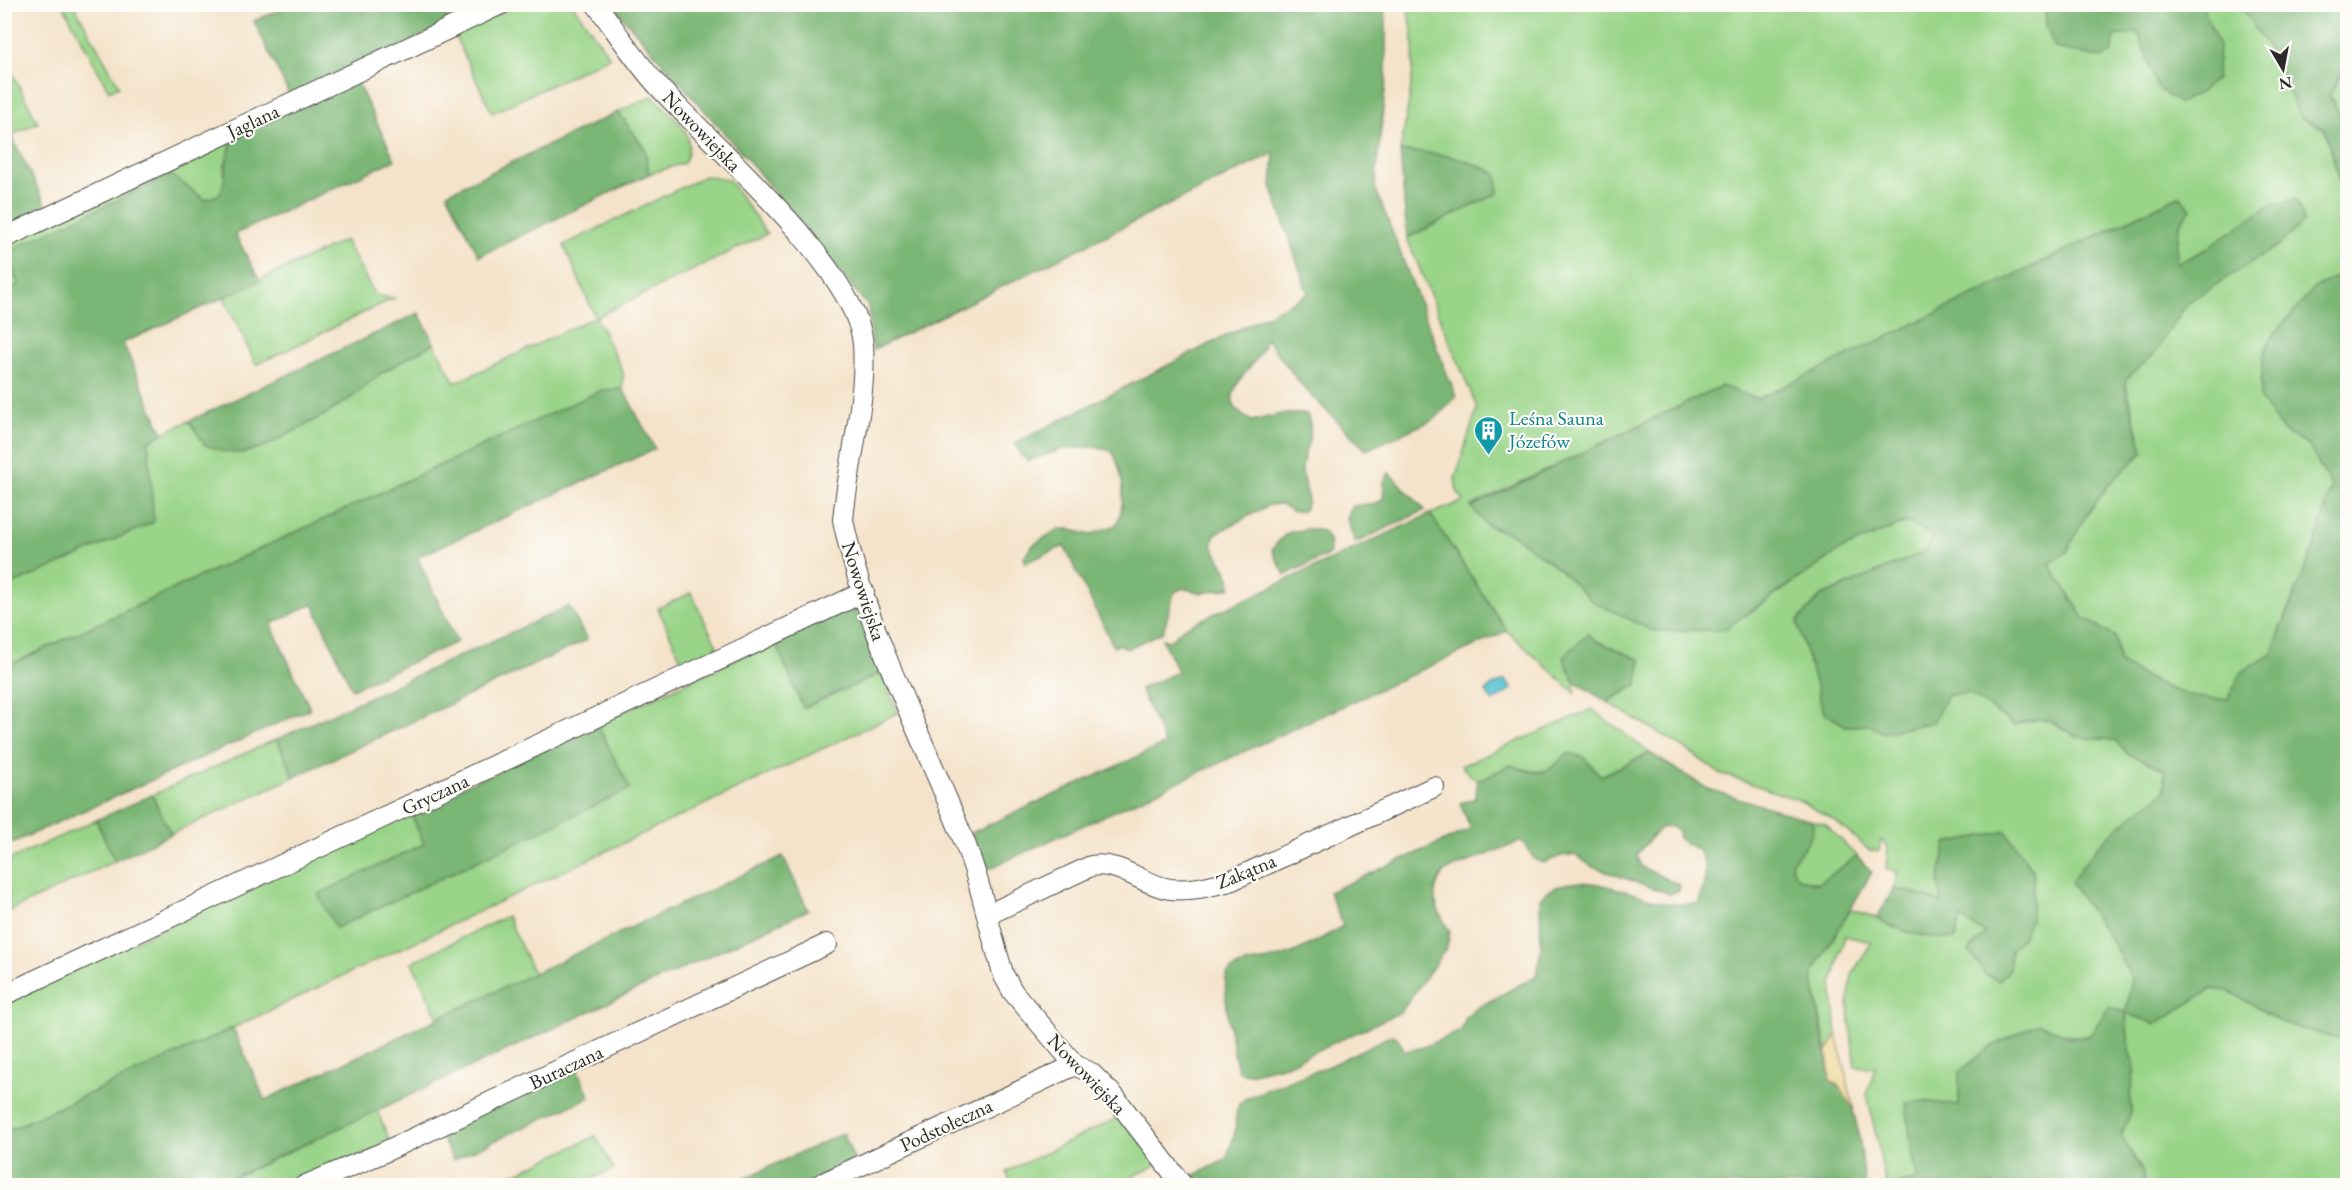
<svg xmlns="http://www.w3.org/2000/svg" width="2352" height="1190" viewBox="0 0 2352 1190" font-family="'EB Garamond',serif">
<rect width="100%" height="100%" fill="#fdfcf7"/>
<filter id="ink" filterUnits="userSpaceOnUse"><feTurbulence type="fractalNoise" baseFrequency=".0167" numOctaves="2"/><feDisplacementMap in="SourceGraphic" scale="12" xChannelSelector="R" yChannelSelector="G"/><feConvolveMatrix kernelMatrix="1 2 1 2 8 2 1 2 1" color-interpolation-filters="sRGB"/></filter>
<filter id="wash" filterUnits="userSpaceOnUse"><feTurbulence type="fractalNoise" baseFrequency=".008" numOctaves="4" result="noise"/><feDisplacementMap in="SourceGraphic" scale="24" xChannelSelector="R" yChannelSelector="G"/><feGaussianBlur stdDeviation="1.35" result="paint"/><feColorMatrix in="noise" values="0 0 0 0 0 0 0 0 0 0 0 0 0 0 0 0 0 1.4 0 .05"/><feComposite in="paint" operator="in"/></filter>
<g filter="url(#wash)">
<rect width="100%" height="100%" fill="#f4e3ca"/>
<path fill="#99d488" stroke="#62805a" stroke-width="1.5" d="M 63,5 L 74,5 L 119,86 L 109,91 Z
M 518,5 L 573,5 L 610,57 L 492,113 L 454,34 Z
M 1406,5 L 2045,5 L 2046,27 L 2112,51 L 2115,36 L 2138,32 L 2158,89 L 2219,47 L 2202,5 L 2240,5 L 2269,49 L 2301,118 L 2325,129 L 2347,207 L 2347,686 L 2296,589 L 2271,655 L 2242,671 L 2228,699 C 2189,703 2153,681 2120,663 L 2115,637 L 2084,618 L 2049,564 L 2067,552 L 2083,520 L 2110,483 L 2143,452 L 2125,380 L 2154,354 L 2188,302 L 2280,244 L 2270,205 L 2203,251 L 2176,263 L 2179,225 L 2191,208 L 2179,196 L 1758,399 L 1721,386 L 1471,506 L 1487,525 L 1513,535 L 1558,568 L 1592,601 L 1620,614 L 1745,616 L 1842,549 L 1907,522 L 1934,536 L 1924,552 L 1820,597 L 1797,622 L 1809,658 L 1846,726 L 1870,725 L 1947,695 L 1969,693 L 2014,725 L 2039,719 L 2052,722 L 2077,737 L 2115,740 L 2128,754 L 2164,769 L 2165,791 L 2109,937 L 2132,979 L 2126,1012 L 2155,1024 L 2212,989 L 2229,991 L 2281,1022 L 2334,1038 L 2347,1038 L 2347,1185 L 2144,1185 L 2143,1172 L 2121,1135 L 2131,1112 L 2130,1095 L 2135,1067 L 2129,1051 L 2126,1013 C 2083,1040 2086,1045 2039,1023 L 1959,1106 L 1924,1101 L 1911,1146 L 1918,1180 L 1886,1185 L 1867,1093 L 1875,1068 L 1855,1067 L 1848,1003 L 1852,974 L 1872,942 L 1845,936 L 1832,983 L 1837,1034 L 1827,1052 L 1812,974 L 1850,909 L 1877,918 L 1893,928 L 1961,917 L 1986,933 L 2009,970 L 2011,949 L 2023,937 L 1939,882 L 1942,904 L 1915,893 L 1894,889 L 1897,872 L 1886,868 L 1888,848 L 1881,840 L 1879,851 L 1869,850 L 1834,820 L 1799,800 L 1719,773 L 1686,749 L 1607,702 L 1637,685 L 1640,660 L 1597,641 L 1563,657 L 1574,681 L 1575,693 L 1507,631 L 1430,514 L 1464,501 L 1457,491 L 1455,479 L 1477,408 L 1407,238 L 1498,193 L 1497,175 C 1460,156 1441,153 1400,151 C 1408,108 1422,46 1406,5 Z
M 2347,49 L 2347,121 L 2344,122 L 2329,94 L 2341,78 Z
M 4,57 L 38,123 L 5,138 L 4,138 Z
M 653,96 C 672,116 700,134 684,163 L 649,174 L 645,149 L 618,112 Z
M 236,134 L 224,167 L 225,184 L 220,194 L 206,200 L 171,175 L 5,253 L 4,243 Z
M 705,176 L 729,180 L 767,234 L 596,317 L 623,372 L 623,389 L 602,390 L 5,667 L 4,588 L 153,522 L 148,440 L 189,421 L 205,445 L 266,446 L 326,414 L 354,396 L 381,373 L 434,343 L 455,383 L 595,317 L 564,245 Z
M 345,240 L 375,295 L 394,298 L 256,365 L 224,297 Z
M 4,255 L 19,286 L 5,292 L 4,292 Z
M 691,593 L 721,654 L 686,670 L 658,608 Z
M 775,641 L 803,708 L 881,673 L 898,713 L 233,1028 L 5,1132 L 5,1003 L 410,811 L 424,844 L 319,894 L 630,789 L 597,724 Z
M 1592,709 L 1650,753 L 1601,776 L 1583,757 C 1554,769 1541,777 1511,765 L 1477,781 L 1461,766 Z
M 277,739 L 294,777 L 171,834 L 152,795 Z
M 96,820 L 115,861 L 5,913 L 4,862 Z
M 1813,821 L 1825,824 L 1857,856 L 1819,883 L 1798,879 L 1792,872 L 1791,862 C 1803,849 1814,839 1813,821 Z
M 507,916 L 534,974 L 438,1018 L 412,962 Z
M 377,1110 L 390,1142 L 297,1185 L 217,1186 Z
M 1117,1118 L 1145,1144 L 1157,1165 L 1114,1186 L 1012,1185 L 1006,1172 Z
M 596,1136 L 614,1169 L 578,1185 L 491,1185 Z"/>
<path fill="#7ab674" stroke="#527050" stroke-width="1.5" d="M 441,4 L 450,23 L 291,98 L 254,21 L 291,5 Z
M 612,5 L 1382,5 L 1386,16 L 1386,80 L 1375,187 L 1456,397 L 1435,419 L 1366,450 L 1303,387 L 1266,338 C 1262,367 1203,397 1252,421 L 1281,414 L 1307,414 C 1317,439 1302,447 1302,470 C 1302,485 1314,499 1303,511 L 1293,512 L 1281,504 L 1269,505 L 1215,534 L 1212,546 L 1230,577 L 1230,588 L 1202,593 L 1182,588 L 1174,593 L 1163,632 L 1127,649 L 1119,644 L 1114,647 L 1064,546 L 1025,563 L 1024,557 L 1034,544 L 1059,529 L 1069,529 L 1090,535 L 1116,525 C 1127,502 1124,473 1112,451 L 1093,447 L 1062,449 L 1028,461 L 1021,455 L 1015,443 L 1308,294 L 1272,188 L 1274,153 L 873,350 L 868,306 L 754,167 Z
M 2045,5 L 2202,5 L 2219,47 L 2216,79 L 2199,93 L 2179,103 L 2158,89 L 2138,32 L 2115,36 L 2112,52 L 2103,58 L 2055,48 L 2046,27 Z
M 2240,5 L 2347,5 C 2348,40 2351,65 2329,94 L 2343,122 L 2347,121 L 2347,207 L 2325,129 L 2301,118 L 2269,49 Z
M 355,78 L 395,160 L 235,234 L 260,281 L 123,343 L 163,434 L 148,441 L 154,522 L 5,588 L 4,292 L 19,285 L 4,253 L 171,175 L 205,200 L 220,194 C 229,175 222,159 235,137 C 241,127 337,86 355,78 Z
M 618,112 L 645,149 L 649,174 L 479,256 L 447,193 Z
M 11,135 L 49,211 L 5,232 L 5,138 Z
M 1400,151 C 1441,153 1461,156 1497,174 L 1498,193 L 1407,238 Z
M 2179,196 L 2191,208 L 2179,225 L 2176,263 L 2203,251 L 2270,205 L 2296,199 L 2304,221 L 2280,244 L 2188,302 L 2154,354 L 2125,380 L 2128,398 L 2143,452 L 2110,483 L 2083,520 L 2067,552 L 2049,564 L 2084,618 L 2115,637 L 2120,663 C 2153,681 2190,703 2228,699 L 2242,671 L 2271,655 L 2317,539 L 2331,487 L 2309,446 L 2283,431 L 2260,399 L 2263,357 L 2270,339 L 2313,289 L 2335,277 L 2347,277 L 2347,347 L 2341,357 L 2348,374 L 2347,1038 L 2334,1038 L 2281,1022 L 2229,991 L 2212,989 L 2155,1024 L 2126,1013 L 2129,1051 L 2135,1067 L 2130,1095 L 2131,1112 L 2121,1135 L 2143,1173 L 2144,1185 L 1897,1185 L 1918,1179 L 1911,1146 L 1906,1103 L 1924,1101 L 1959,1106 L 1959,1072 L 1990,1047 L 2039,1023 L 2072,1038 L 2089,1036 L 2109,1007 L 2126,1012 L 2132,979 L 2109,937 L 2071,883 C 2094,843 2128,818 2165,791 L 2164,769 L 2128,754 L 2115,740 L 2077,737 L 2052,722 L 2039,719 L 2014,725 L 1969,693 L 1947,695 L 1933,722 L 1883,733 L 1870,725 L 1846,726 L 1824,713 L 1797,622 L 1820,597 L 1924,552 L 1934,536 L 1907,522 L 1842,549 L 1723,630 L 1653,631 L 1592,601 L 1558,568 L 1513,535 L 1487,525 L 1471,507 L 1721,386 L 1758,399 Z
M 419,313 L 434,343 L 381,373 L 354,396 L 326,414 L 266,446 L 244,453 L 225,452 L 205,445 L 189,421 Z
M 623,389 L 655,449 L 417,557 L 457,642 L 352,689 L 313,604 L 271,624 L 310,709 L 5,846 L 5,667 L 602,390 Z
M 1389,473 L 1425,510 L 1355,543 L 1347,519 L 1351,507 C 1362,503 1373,506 1383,500 L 1384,482 Z
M 1430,514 L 1507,631 L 986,870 L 971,833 L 1165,744 L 1140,689 L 1178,672 L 1162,639 L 1170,641 L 1183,628 Z
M 1312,529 L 1323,531 L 1329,540 L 1330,554 L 1285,575 L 1272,550 C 1284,532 1290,530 1312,529 Z
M 853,604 L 881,673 L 803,708 L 775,641 Z
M 569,606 L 587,640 L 294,777 L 277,739 Z
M 1588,634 L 1597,641 L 1641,660 L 1637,685 L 1607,702 L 1574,681 L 1563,657 Z
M 597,724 L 630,789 L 336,928 L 318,894 L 424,844 L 410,811 Z
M 1567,753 L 1583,757 L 1601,776 L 1650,753 L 1708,789 L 1813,821 C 1814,839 1803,849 1791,862 C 1794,880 1802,881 1819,883 L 1857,856 L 1872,872 L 1812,974 L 1830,1080 C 1860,1095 1861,1156 1865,1185 L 1408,1186 L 1407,1183 L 1401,1186 L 1198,1186 L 1191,1177 L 1227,1159 C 1228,1151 1232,1144 1234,1136 C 1238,1119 1231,1107 1248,1097 L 1331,1065 L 1392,1035 L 1397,1037 L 1405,1051 L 1421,1048 L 1461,1031 L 1466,1017 L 1479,1007 L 1536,976 L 1541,949 L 1540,898 C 1573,864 1628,894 1665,903 C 1676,906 1687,903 1698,904 C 1703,889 1711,866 1699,852 C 1695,847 1684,843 1679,839 L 1678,831 L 1671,826 L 1660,828 L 1636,855 L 1641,867 L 1680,885 L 1679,890 L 1670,894 L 1593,867 L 1575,855 L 1564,855 L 1543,863 L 1535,860 L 1522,841 L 1445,871 C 1426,895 1437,909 1450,932 L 1447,947 L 1401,1012 L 1286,1065 L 1249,1074 L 1239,1072 C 1234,1058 1220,982 1228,973 C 1237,964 1251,963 1263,961 C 1292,957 1317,941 1343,926 L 1329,892 L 1471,829 L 1460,803 L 1476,798 L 1477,781 L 1511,765 C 1539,776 1547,776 1567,753 Z
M 152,795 L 171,834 L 115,861 L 96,820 Z
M 2006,831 L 2034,873 L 2031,917 L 2023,937 L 2011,949 L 2009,970 L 1999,981 L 1985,974 L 1969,951 L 1985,933 L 1961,918 L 1955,939 C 1926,938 1902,933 1877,918 L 1894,889 L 1915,893 L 1942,903 L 1939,882 L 1946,843 Z
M 783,856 L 808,910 L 217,1185 L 5,1185 L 5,1132 L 233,1028 L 265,1100 Z
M 576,1067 L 590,1097 L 453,1160 L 438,1131 Z
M 843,1133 L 854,1159 L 805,1185 L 728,1186 Z"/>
<path fill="#eeda9e" stroke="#8c8264" stroke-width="1.5" d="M 1837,1034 L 1854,1111 L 1839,1085 L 1830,1080 L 1827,1052 Z"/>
<path fill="#57c3d1" stroke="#41777e" stroke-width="1.5" d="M 1505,680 L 1512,689 L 1493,702 L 1486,692 L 1488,688 Z"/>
</g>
<g filter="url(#ink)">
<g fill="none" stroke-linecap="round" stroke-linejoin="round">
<defs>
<path id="street" d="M 596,4 C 617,32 636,62 659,87 C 711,144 857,269 863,344 C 867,402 848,462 843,520 C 866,631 921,732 962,836 C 981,881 989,930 1004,976 L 1013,992 L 1075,1065 L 1091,1073 L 1114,1096 L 1183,1186
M 4,238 L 501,4
M 987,915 L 1091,866 C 1121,861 1142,885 1170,889 C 1191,891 1210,886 1230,881 L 1434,787
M 4,995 L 864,592
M 304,1186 L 382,1153 L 827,944
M 817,1186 L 1075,1065"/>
</defs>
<use href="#street" stroke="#494743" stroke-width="22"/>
<use href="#street" stroke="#fff" stroke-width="20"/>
</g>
</g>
<defs>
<symbol id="building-pin" viewBox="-11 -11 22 30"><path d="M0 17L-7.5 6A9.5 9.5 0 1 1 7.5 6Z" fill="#0f9aa8" stroke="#fdfcf7"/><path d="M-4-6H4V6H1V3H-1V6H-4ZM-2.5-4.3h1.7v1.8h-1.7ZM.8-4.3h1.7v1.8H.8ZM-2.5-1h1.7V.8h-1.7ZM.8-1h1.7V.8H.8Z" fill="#fff"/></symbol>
</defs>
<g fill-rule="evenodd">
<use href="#building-pin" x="1472" y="414" width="33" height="45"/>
</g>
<g text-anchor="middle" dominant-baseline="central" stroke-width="4.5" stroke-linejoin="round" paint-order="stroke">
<g font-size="20" fill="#2b2b2b" stroke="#fdfcf7">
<text transform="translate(253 121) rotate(-25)">Jaglana</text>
<text transform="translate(702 131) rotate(46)">Nowowiejska</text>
<text transform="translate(864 591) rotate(72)">Nowowiejska</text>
<text transform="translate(435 794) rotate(-25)">Gryczana</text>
<text transform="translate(1246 871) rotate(-22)">Zakątna</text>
<text transform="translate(566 1067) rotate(-25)">Buraczana</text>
<text transform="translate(1087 1074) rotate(46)">Nowowiejska</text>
<text transform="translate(946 1125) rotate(-25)">Podstołeczna</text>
</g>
<g font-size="20" fill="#0d838f" stroke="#fdfcf7" text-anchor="start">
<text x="1509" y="418">Leśna Sauna<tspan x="1509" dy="23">Józefów</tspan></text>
</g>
</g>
<rect width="2352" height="1190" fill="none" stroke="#fdfcf7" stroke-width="24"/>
<g transform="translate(2283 69) rotate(170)" stroke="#fdfcf7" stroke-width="4.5" paint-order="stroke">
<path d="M0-4.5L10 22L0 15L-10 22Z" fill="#2b2b2b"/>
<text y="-9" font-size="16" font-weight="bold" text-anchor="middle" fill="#2b2b2b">N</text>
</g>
</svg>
